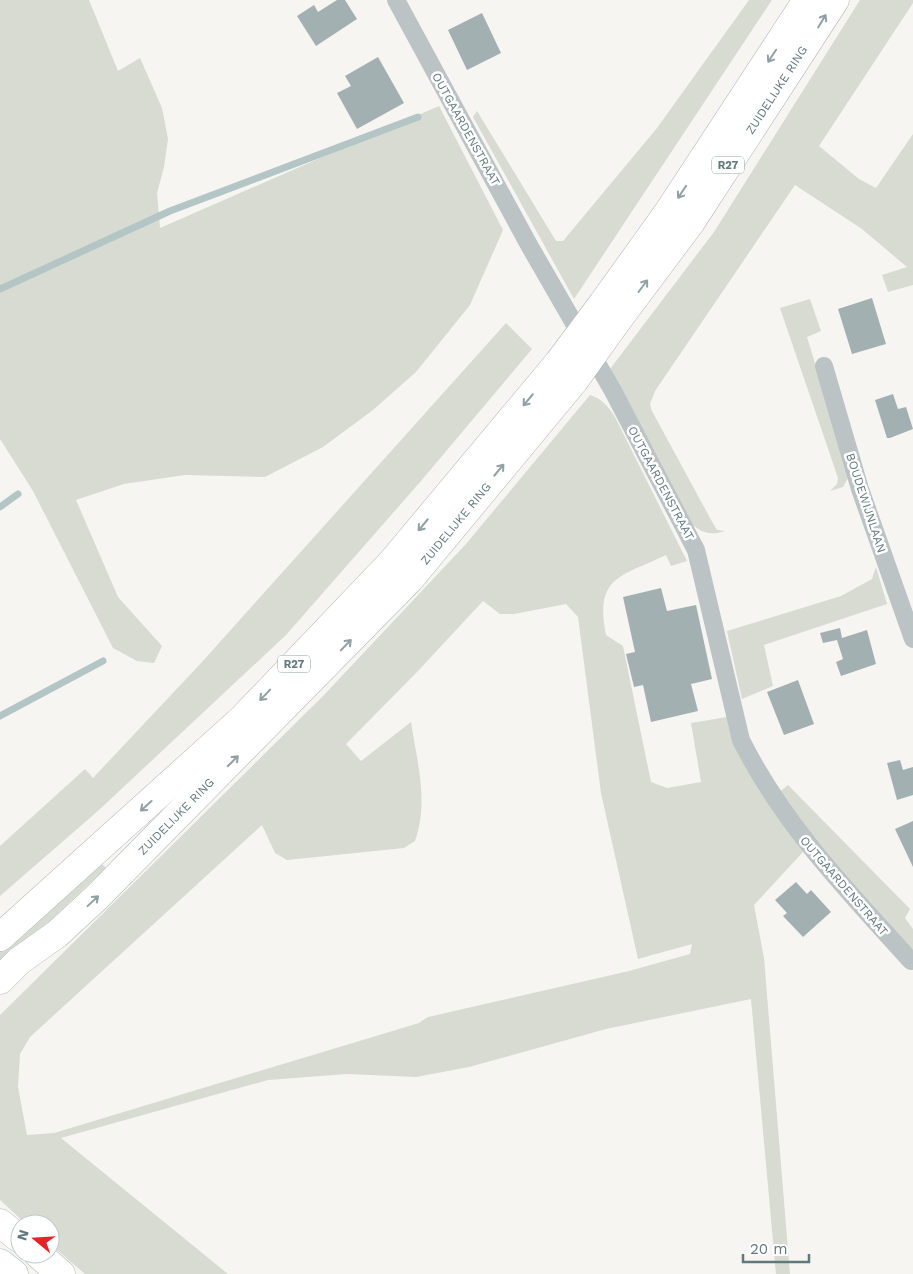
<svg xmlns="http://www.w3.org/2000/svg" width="913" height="1274" viewBox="0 0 913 1274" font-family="'Work Sans',sans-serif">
<rect width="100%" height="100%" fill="#f6f5f2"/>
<path fill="#d7dbd1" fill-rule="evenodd" d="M 0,0 L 89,0 L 118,71 L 140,58 L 162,108 L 168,139 L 164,167 L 157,193 L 160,228 L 439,106 L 503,230 L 470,305 L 416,372 L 373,410 L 323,447 L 265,477 L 185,475 L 124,484 L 76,500 L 118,597 L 162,646 L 154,663 L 137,661 L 113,648 L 33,491 L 0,439 Z
M 749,0 L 772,0 L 574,299 L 473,117 L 477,111 L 556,241 L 563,241 L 657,128 Z
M 860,0 L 913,0 L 913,3 L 819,146 L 859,179 L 876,188 L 913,134 L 913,285 L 888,292 L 882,275 L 907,267 L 862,229 L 795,185 L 655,391 L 650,404 L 652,411 L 710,518 L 717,530 L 725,531 C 707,537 696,531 685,515 L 610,369 L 714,232 Z
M 810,299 L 821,331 L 807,337 L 849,476 L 843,487 L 830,491 L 837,484 L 838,478 L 780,308 Z
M 506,323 L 532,349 L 421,481 L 286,635 L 99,810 L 0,896 L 0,846 L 85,769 L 93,778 L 202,662 Z
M 590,395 C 602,399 608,406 615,417 L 687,561 L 671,566 L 666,555 C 621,577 594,576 606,635 L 623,646 L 651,782 L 667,788 L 701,782 L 691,723 L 727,717 L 757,784 L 803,852 L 754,905 L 764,958 L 790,1274 L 776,1274 L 751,999 L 606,1029 L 469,1067 L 416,1077 L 347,1074 L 268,1080 L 61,1138 L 228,1274 L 85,1274 L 50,1244 L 50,1224 L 26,1224 L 0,1200 L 0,1015 L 323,696 L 466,544 ZM 483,601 L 500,614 L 514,614 L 566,604 L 578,617 L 601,793 L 638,959 L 692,944 L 690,954 L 629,971 L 428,1017 L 419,1023 L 54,1133 L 27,1135 L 18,1087 L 20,1054 L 30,1037 L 262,825 L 275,853 L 287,860 L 404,848 L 415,841 C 429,802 417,762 411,722 L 361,761 L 346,744 L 418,671 Z
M 876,567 L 887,604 L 764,645 L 773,686 L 742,699 L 727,631 L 841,596 L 872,579 Z
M 788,785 L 910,909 L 905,918 L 913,929 L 913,950 L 892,929 L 777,794 Z
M 102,864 L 106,868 L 0,967 L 0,949 Z"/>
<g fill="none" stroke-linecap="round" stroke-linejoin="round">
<path stroke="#b3c5c5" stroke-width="7" d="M 0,289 L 170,211 L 418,117
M 0,507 L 18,494
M 0,716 L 103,661"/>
</g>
<path fill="#a3b0b2" d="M 337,0 L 345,0 L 357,19 L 316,46 L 297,16 L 314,5 L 318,12 Z
M 482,13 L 501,53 L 467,70 L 448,30 Z
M 378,57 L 404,103 L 357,129 L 337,93 L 351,86 L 345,76 Z
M 872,298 L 886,344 L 852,354 L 838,309 Z
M 893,394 L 898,409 L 906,407 L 913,429 L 890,438 L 887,438 L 875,400 Z
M 661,588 L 667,611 L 696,605 L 712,679 L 691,684 L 698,711 L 651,722 L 643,685 L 634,687 L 626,654 L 635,652 L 623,597 Z
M 840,628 L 842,638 L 867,630 L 876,664 L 841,676 L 836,662 L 843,659 L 837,640 L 823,643 L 820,633 Z
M 798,680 L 814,724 L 784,735 L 767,692 Z
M 900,760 L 903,770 L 913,767 L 913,795 L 897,800 L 887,763 Z
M 913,821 L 913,867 L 895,829 Z
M 796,882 L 807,894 L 811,890 L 831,912 L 803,937 L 783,916 L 787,913 L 775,900 Z"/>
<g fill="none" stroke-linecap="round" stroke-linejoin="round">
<defs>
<g id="highway">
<path d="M 603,303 L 669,211 L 807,0"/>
<path id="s1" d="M 614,325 L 691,222 L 835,0"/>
<path d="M 0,937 L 242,719 L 392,562 L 559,362"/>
<path id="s2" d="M 0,980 L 19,961 L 57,934 L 97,897 L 410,579 L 574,381"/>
<path d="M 0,1223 L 20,1239"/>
<path d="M 38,1254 L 61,1274"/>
<path d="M 0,1263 L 14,1274"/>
</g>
</defs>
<use href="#highway" stroke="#b0b6b8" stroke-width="29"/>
<path stroke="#bcc3c5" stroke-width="18" d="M 396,0 L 529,245 L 613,391 L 696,550 L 741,740 C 784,826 848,891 911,961
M 824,366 L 860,489 L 913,639"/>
<use href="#highway" stroke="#fff" stroke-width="28"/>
<defs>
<path id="highway-bridge" d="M 559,362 L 603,303
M 574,381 L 614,325"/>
</defs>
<use href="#highway-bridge" stroke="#b0b6b8" stroke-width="29" stroke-linecap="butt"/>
<use href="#highway-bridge" stroke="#fff" stroke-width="28"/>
</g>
<defs><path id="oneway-shaft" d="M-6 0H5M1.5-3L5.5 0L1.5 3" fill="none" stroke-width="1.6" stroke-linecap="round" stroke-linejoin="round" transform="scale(1.25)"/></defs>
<g stroke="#90a0a4">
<use href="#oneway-shaft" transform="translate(822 21) rotate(-59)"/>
<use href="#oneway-shaft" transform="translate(772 56) rotate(123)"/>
<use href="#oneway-shaft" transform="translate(682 192) rotate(124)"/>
<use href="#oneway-shaft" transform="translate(643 286) rotate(-53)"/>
<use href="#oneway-shaft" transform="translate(528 400) rotate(130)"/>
<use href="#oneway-shaft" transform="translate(499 470) rotate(-50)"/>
<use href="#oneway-shaft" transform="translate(423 525) rotate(130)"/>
<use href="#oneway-shaft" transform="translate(346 645) rotate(-46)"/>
<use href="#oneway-shaft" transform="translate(265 695) rotate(134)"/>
<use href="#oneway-shaft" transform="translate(233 761) rotate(-45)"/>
<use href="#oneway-shaft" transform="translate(146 806) rotate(138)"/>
<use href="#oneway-shaft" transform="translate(93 901) rotate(-43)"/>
</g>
<g text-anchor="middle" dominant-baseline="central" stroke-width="5" stroke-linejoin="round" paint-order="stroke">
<g fill="#fff" stroke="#90a0a4" stroke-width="1">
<rect x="712" y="156.5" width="32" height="17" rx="4"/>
<rect x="278" y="655.5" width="32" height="17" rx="4"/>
</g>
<g font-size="11" font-weight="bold" fill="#61787d">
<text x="728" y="165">R27</text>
<text x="294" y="664">R27</text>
</g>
<g font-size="12" fill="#61787d" stroke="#fff">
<text stroke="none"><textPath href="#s1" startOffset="286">ZUIDELIJKE RING</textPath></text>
<text transform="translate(466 129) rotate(61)">OUTGAARDENSTRAAT</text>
<text transform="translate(661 483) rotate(62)">OUTGAARDENSTRAAT</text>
<text transform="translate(866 503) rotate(72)">BOUDEWIJNLAAN</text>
<text stroke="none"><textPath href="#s2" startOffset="646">ZUIDELIJKE RING</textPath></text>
<text stroke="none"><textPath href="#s2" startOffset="241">ZUIDELIJKE RING</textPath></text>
<text transform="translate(844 886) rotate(49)">OUTGAARDENSTRAAT</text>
</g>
</g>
<g transform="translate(35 1239) rotate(288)"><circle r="24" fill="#ffffff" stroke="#c0c9cb"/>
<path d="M0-4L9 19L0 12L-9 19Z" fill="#e32529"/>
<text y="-8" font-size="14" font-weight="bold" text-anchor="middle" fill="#61787d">N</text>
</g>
<path d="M743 1254v8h66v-8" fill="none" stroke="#61787d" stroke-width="2.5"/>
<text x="750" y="1254" font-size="15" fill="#61787d" stroke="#ffffff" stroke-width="4" paint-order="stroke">20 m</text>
</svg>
